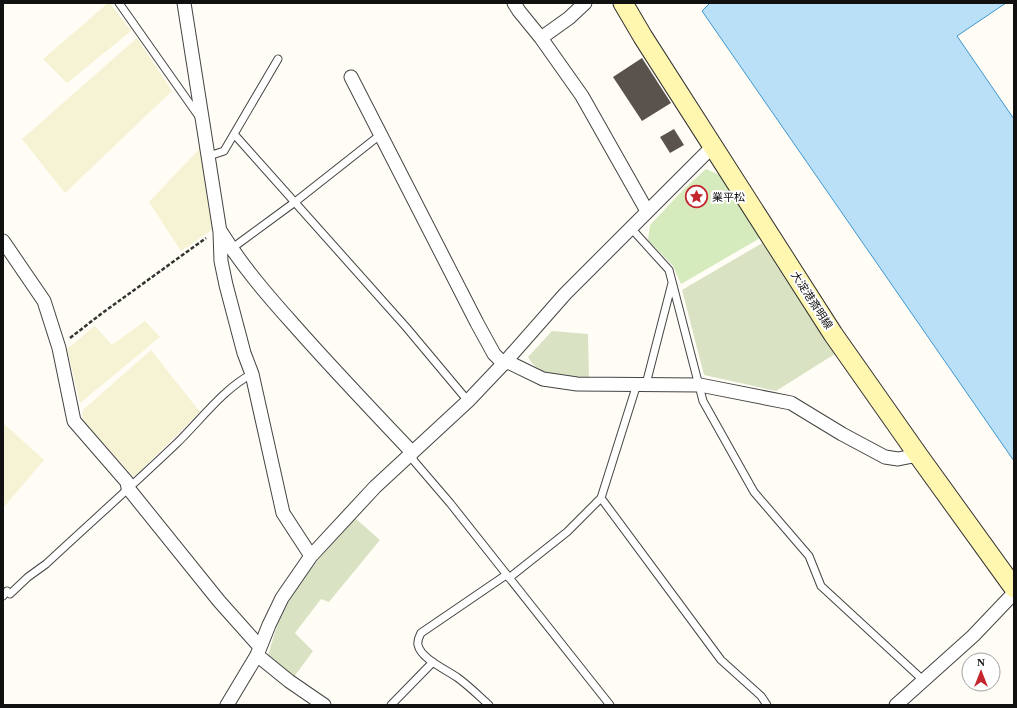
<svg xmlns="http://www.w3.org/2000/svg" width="1017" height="708" viewBox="0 0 1017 708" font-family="'Times New Roman','Noto Sans JP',serif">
<rect width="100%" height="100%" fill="#fffdf5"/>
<path fill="#f6f3d4" d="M 108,3 L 110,3 L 131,31 L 67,83 L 43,59 Z
M 137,38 L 172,91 L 65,193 L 22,139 Z
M 203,145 L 216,227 L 181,251 L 149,202 Z
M 145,321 L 160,337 L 80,403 L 67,349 L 95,326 L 112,345 Z
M 151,350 L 200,412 L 134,477 L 82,420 L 83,410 Z
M 3,423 L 44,460 L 3,508 Z"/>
<path fill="#d5ebbd" d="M 706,169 L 722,176 L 762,237 L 681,284 L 673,266 L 648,240 L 650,225 L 684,189 Z"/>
<path fill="#d9e3c4" d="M 764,242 L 838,352 L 776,391 L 704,375 L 682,290 Z
M 552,331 L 588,334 L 589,378 C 568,377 539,378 528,357 Z
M 355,518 L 380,540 L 329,602 L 321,599 L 295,633 L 313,651 L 294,677 L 268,656 C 272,642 276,627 283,613 C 300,577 329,547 355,518 Z"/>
<path fill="#b9e0f7" stroke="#3f96cf" d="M 710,3 L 1006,3 L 957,36 L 1014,119 L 1014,461 L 702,11 Z"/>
<path fill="#5a524d" d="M 642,58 L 671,103 L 642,121 L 613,77 Z
M 674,129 L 684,145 L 670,153 L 660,137 Z"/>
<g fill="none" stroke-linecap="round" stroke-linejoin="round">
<defs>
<path id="lane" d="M 119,3 L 200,118
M 234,134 L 406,327 L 468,401
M 209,156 L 224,151 L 278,59
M 630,227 L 669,270 L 703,401 L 754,492 L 809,556 L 821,586 L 923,680
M 231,249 L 295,202 L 380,135
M 637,384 L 601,498 L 721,660 L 761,696 L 767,705
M 646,384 L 672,283
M 411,453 L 414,461 L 450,503 L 610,705
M 509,578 L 567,532 L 601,498
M 3,596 L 7,591 L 10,594 L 28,577 L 46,564 C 89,524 133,485 176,444 C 199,422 224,388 252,374
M 391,705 L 433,662
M 489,705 C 479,696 469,686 458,678 C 447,670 421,659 418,645 C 417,640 419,637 421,633 L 506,575"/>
<path id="street" d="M 184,3 L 220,232 L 221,261 L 226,285 L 244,353 L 252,374 L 283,513 L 311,556
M 514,3 L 519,11 L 541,38 L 582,96 L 647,211
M 541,38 L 569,18 L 585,3
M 351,77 L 477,323 L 494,354 L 504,364
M 221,232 C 242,266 268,296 294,325 C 331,367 370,408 408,448 L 411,453
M 3,241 L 44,301 L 59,348 L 74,421 L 127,482 L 128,488 L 219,601 L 260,647
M 506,361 L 543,379 L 577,384 L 700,385 L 791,403 L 842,434 L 885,457 L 898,459 L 918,455
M 257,655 L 289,681 L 324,705
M 227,705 L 257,655 L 269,625 L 282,598 L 311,556 L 375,487 L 468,401 L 506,361 L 565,294 L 713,146
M 896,705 L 973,636 L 1014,593"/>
<path id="secondary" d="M 623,3 L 643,37 L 833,334 L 918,455 L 1014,588"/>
</defs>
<use href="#lane" stroke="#444" stroke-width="9"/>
<use href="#street" stroke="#444" stroke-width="15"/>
<use href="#secondary" stroke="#333" stroke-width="21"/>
<path stroke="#333" stroke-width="2.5" stroke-dasharray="4 2" stroke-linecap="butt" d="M 70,338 L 101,314 L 206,238"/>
<use href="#lane" stroke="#fff" stroke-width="7"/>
<use href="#street" stroke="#fff" stroke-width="13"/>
<use href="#secondary" stroke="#fff6b0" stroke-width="19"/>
</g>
<defs>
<symbol id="sight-ring" viewBox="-11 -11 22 22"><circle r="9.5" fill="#fff" stroke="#c4262e" stroke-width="1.5"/><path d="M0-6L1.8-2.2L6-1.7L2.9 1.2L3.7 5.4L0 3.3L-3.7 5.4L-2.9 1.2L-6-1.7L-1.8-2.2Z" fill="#c4262e"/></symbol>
</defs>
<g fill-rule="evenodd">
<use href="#sight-ring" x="684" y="184" width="25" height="25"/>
</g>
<g text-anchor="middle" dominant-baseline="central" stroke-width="4" stroke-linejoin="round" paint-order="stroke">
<g font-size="11" fill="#111" stroke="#fff" text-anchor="start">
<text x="712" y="197">業平松</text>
</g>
<g font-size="11" fill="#111" stroke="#fff">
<text transform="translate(812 300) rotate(57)">大淀港斎明線</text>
</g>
</g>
<rect width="1017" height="708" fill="none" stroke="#111111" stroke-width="8"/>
<g transform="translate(981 672)"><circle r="19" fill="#ffffff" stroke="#a0a0a0"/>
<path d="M0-3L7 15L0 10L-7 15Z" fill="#c4262e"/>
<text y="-6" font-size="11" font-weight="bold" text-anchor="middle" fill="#111111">N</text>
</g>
</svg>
